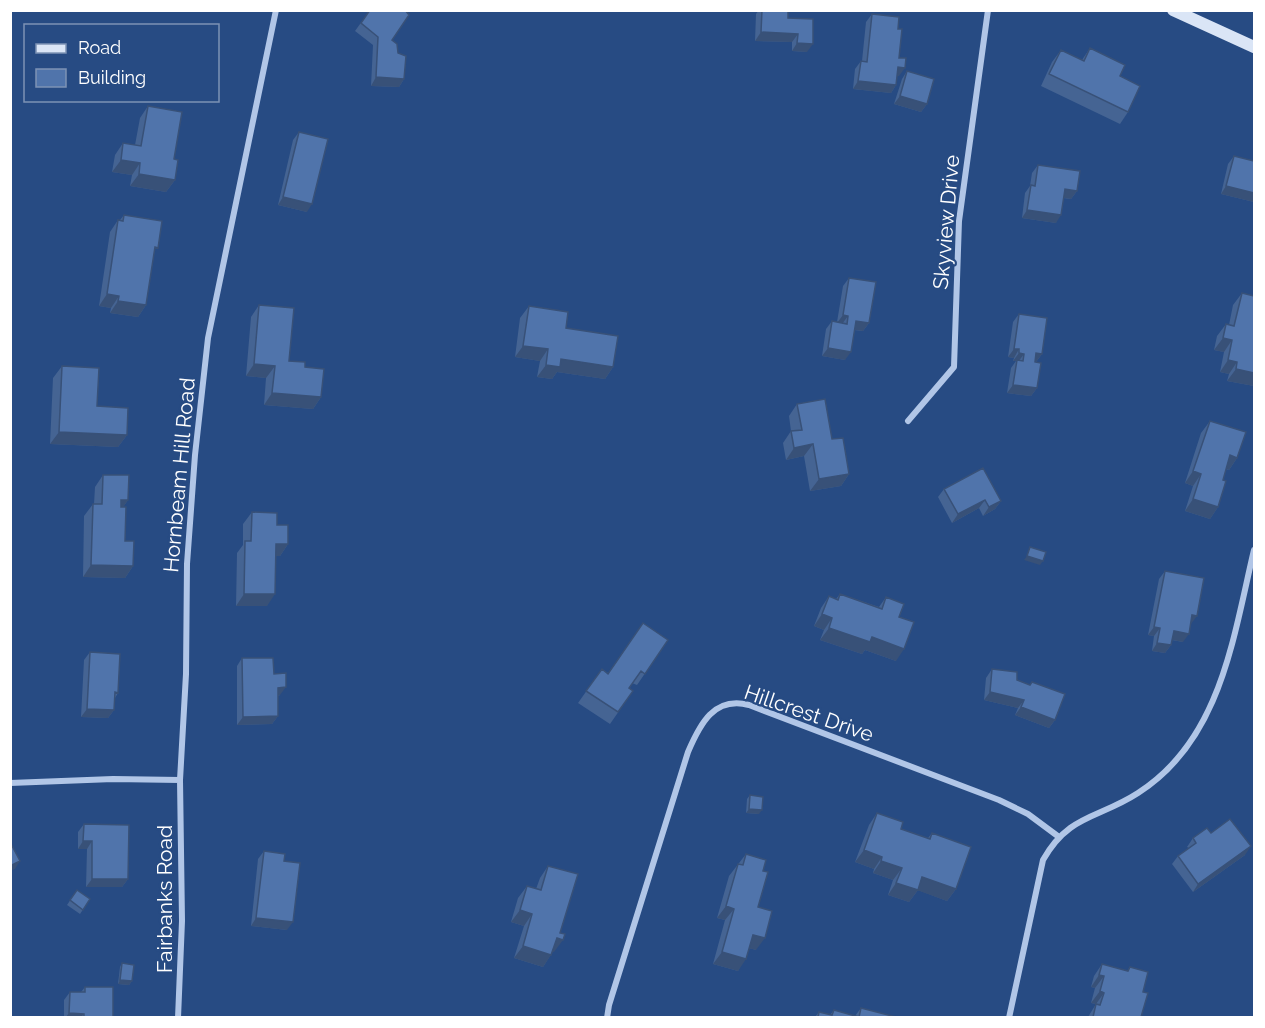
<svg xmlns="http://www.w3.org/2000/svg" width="1265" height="1028" viewBox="0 0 1265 1028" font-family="Raleway,sans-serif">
<rect width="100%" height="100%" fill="#274b83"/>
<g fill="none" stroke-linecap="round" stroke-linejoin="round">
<path stroke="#b1c6e7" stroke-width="6" d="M 908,421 L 954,367 L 959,221 L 988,10
M 10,783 L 113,779 L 180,780 L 186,674 L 187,564 L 195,455 L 208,338 L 276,10
M 178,1018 L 182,921 L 180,780
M 607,1018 L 609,1005 L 688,752 C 700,724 714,696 749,705 L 999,800 L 1028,814 L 1059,837
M 1009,1018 L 1043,860 C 1069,814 1098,819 1138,793 C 1221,740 1233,638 1254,550"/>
<path stroke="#dae5f6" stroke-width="12" d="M 1173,10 L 1254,47"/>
</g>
<path fill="#456493" d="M 370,10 L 392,40 L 398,53 L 404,79 L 399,87 L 371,86 L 373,45 L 355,31 Z
M 759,10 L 788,10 L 788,18 L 807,52 L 792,51 L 792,42 L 755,41 L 756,14 Z
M 872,14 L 898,29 L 899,76 L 897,76 L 896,85 L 891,93 L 853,89 L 855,69 L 861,61 L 862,61 L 866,22 Z
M 1090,48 L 1128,112 L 1120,124 L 1041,86 L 1052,62 L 1061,50 L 1082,60 Z
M 907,71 L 927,104 L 921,112 L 894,104 L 902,79 Z
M 148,106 L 174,159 L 175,180 L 166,192 L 130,186 L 132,175 L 112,172 L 115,155 L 123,143 L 135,145 L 140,118 Z
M 299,132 L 307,212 L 278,205 L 293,140 Z
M 1234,156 L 1254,161 L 1254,202 L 1221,194 L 1228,164 Z
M 1038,165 L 1077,191 L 1071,199 L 1063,198 L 1056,223 L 1022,218 L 1025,193 L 1030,186 L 1032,173 Z
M 124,215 L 154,254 L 146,305 L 138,317 L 110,313 L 111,308 L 99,306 L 110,232 L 118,220 L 120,220 Z
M 849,278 L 869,323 L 863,331 L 854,330 L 845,360 L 822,356 L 826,329 L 832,321 L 837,322 L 843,286 Z
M 1242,293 L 1254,296 L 1254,386 L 1227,381 L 1229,374 L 1220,372 L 1224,352 L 1214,350 L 1217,336 L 1226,324 L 1229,325 L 1233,305 Z
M 259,305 L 289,361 L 321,397 L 313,409 L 264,405 L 266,378 L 246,376 L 251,317 Z
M 529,306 L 566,328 L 613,367 L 605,379 L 557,372 L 552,379 L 537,377 L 540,361 L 515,357 L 520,318 Z
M 1019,314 L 1042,354 L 1036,362 L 1037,388 L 1031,396 L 1007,393 L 1011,368 L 1016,361 L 1013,361 L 1014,358 L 1008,357 L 1013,322 Z
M 62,366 L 97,406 L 127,435 L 118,447 L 50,444 L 53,378 Z
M 797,404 L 832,439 L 849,474 L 841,486 L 810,491 L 804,456 L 786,460 L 783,443 L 791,431 L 789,416 Z
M 1210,421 L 1237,458 L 1229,470 L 1226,469 L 1223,480 L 1218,507 L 1210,519 L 1185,511 L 1193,486 L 1185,483 L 1201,433 Z
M 103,475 L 128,500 L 123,507 L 125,541 L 133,566 L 125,578 L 83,577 L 84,516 L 93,504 L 94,504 L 95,487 Z
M 944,489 L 1001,501 L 995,509 L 983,516 L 979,508 L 952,523 L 938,497 Z
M 252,512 L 277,525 L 288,544 L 280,556 L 276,556 L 267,606 L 236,606 L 237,553 L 243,545 L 243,524 Z
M 1165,571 L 1183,642 L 1172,640 L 1171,645 L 1165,653 L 1152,651 L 1154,636 L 1148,635 L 1159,579 Z
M 840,594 L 879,607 L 886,597 L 899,617 L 896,661 L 865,650 L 862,654 L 820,640 L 824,630 L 814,626 L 821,608 L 829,596 L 836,599 Z
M 668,640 L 637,685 L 632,683 L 629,688 L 633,691 L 610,724 L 578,703 L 602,669 L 608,673 Z
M 90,652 L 118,693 L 115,698 L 114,710 L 108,718 L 81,717 L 84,660 Z
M 242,658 L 274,674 L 280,695 L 278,696 L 278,716 L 272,724 L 237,725 L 237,666 Z
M 992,669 L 1030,685 L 1032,682 L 1055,720 L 1049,728 L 1015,715 L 1018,708 L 984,700 L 986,678 Z
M 750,795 L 759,814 L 746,813 L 747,799 Z
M 877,813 L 901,829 L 928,838 L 932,833 L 956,889 L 947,901 L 918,890 L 909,902 L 888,895 L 893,880 L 873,873 L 874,869 L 855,862 L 869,825 Z
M 84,824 L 128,879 L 122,887 L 86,887 L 87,849 L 78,849 L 78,832 Z
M 1211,833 L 1245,855 L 1193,892 L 1172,864 L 1178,856 L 1189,848 L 1187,847 L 1193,838 Z
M 264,851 L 284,861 L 287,930 L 251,926 L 258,859 Z
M 746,854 L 763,871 L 758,907 L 756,950 L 749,948 L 738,971 L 713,964 L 725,920 L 717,918 L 729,876 Z
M 548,866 L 554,952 L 553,951 L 543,967 L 514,958 L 524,926 L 511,922 L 518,898 L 527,886 L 536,889 L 540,878 Z
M 77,890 L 90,899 L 80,914 L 67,905 Z
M 122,963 L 132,981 L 129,985 L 118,984 L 120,967 Z
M 1102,964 L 1127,971 L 1130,967 L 1143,992 L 1141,1017 L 1088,1017 L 1096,1004 L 1091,1003 L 1095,988 L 1091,987 L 1094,976 Z
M 85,987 L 113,1017 L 64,1017 L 64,1000 L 70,992 L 81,992 Z
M 861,1008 L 896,1017 L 815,1017 L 819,1012 L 830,1015 L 834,1010 L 855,1016 Z"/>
<path fill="#385178" d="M 761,32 L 798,34 L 792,42 L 755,41 Z
M 797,43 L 813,44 L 807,52 L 792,51 Z
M 898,67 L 905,68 L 899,76 L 893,76 Z
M 376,77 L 404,79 L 399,87 L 371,86 Z
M 858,81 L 896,85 L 891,93 L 853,89 Z
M 900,96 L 927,104 L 921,112 L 894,104 Z
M 121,160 L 140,163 L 132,175 L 112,172 Z
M 139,174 L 175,180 L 166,192 L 130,186 Z
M 1226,186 L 1254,193 L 1254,202 L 1221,194 Z
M 1065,189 L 1077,191 L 1071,199 L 1059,197 Z
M 283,197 L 312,204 L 307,212 L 278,205 Z
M 1027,210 L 1061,215 L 1056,223 L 1022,218 Z
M 107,294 L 119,296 L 111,308 L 99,306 Z
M 118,301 L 146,305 L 138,317 L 110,313 Z
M 843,315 L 848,316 L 842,324 L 837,323 Z
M 856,321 L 869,323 L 863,331 L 850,329 Z
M 1223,338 L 1232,340 L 1224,352 L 1214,350 Z
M 523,346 L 548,349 L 540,361 L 515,357 Z
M 828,348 L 851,352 L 845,360 L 822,356 Z
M 1014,349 L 1019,349 L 1014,358 L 1008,357 Z
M 1019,353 L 1024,354 L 1018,362 L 1017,360 L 1016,361 L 1013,361 Z
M 1036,353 L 1042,354 L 1036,362 L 1030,361 Z
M 561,359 L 613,367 L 605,379 L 557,372 L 552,379 L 537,377 L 546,365 Z
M 1228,360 L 1237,362 L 1229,374 L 1220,372 Z
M 254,364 L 275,366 L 266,378 L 246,376 Z
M 1236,369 L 1254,373 L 1254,386 L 1227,381 Z
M 1013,385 L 1037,388 L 1031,396 L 1007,393 Z
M 272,393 L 321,397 L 313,409 L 264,405 Z
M 59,432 L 127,435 L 118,447 L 50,444 Z
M 813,444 L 804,456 L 786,460 L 794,448 Z
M 1230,455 L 1237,458 L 1229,470 L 1222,467 Z
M 1193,471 L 1201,474 L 1193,486 L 1185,483 Z
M 849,474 L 841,486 L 810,491 L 819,479 Z
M 1193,499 L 1218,507 L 1210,519 L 1185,511 Z
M 121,500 L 128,500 L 120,512 Z
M 985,500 L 979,508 L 952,523 L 958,514 Z
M 1001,501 L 995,509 L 983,516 L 989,507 Z
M 276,544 L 288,544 L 280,556 L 268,556 Z
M 1027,556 L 1043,561 L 1040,565 L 1024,560 Z
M 91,565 L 133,566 L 125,578 L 83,577 Z
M 244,594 L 275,594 L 267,606 L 236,606 Z
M 822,614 L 832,618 L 824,630 L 814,626 Z
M 1192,615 L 1197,616 L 1191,624 Z
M 1154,627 L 1160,628 L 1154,636 L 1148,635 Z
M 829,628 L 872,637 L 904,649 L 896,661 L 865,650 L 862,654 L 820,640 Z
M 1174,631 L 1189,634 L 1183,642 L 1168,639 Z
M 1157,643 L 1171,645 L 1165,653 L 1152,651 Z
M 286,687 L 280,695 L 272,696 L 278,688 Z
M 990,692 L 1024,700 L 1018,708 L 984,700 Z
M 1021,707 L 1055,720 L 1049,728 L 1015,715 Z
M 87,709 L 114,710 L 108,718 L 81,717 Z
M 278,716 L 272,724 L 237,725 L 243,717 Z
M 749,809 L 762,810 L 759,814 L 746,813 Z
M 83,841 L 92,841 L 87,849 L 78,849 Z
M 1251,846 L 1245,855 L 1193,892 L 1198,884 Z
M 864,850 L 882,857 L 874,869 L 855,862 Z
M 20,861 L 15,869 L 10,871 L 10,866 Z
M 881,861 L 902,868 L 893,880 L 873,873 Z
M 922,877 L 956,889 L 947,901 L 914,889 Z
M 92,879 L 128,879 L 122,887 L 86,887 Z
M 896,883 L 918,890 L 909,902 L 888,895 Z
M 726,906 L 734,909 L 725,920 L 717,918 Z
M 520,910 L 532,914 L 524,926 L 511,922 Z
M 256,918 L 293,922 L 287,930 L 251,926 Z
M 753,935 L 765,938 L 756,950 L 744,947 Z
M 557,938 L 563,940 L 554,952 L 548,950 Z
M 523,946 L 551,955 L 543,967 L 514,958 Z
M 722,952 L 746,959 L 738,971 L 713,964 Z
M 1099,975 L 1104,976 L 1095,988 L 1091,987 Z
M 120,980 L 132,981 L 129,985 L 118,984 Z
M 1100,991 L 1104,993 L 1096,1004 L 1091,1003 Z
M 69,1013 L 84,1014 L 81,1017 L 66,1017 Z"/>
<path fill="#5074ab" stroke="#385178" stroke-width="1.5" d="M 370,10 L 405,10 L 409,15 L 392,40 L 397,44 L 398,53 L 406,56 L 404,79 L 376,77 L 378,37 L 361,23 Z
M 762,10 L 788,10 L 788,18 L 813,19 L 813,44 L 797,43 L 798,34 L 761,32 Z
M 872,14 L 899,17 L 898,29 L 902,29 L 899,58 L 906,58 L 905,68 L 898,67 L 896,85 L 858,81 L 861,61 L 867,62 Z
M 1090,48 L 1125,65 L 1120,76 L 1140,86 L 1128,112 L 1049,74 L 1061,50 L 1084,61 Z
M 907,71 L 934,79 L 927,104 L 900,96 Z
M 148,106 L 182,112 L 174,159 L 178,160 L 175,180 L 139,174 L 140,163 L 121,160 L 123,143 L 141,146 Z
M 299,132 L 328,139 L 312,204 L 283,197 Z
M 1234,156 L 1254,161 L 1254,193 L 1226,186 Z
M 1038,165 L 1080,171 L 1077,191 L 1065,189 L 1061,215 L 1027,210 L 1031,185 L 1035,186 Z
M 124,215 L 162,221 L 158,248 L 155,247 L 146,305 L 118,301 L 119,296 L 107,294 L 118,220 L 123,221 Z
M 849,278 L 876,282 L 869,323 L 856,321 L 851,352 L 828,348 L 832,321 L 847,324 L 848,316 L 843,315 Z
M 1242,293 L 1254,296 L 1254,373 L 1236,369 L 1237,362 L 1228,360 L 1232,340 L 1223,338 L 1226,324 L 1234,326 Z
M 259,305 L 294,308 L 289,361 L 305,362 L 305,367 L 324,369 L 321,397 L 272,393 L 275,366 L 254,364 Z
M 529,306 L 568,312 L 566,328 L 618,336 L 613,367 L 561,359 L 560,367 L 546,365 L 548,349 L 523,346 Z
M 1019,314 L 1047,318 L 1042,354 L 1036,353 L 1035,362 L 1041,363 L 1037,388 L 1013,385 L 1017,360 L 1023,361 L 1024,354 L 1019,353 L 1019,349 L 1014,349 Z
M 62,366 L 99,368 L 97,406 L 128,408 L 127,435 L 59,432 Z
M 825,399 L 832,439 L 843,438 L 849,474 L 819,479 L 813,444 L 794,448 L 791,431 L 802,430 L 797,404 Z
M 1210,421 L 1246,432 L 1237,458 L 1230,455 L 1223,480 L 1226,481 L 1218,507 L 1193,499 L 1201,474 L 1193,471 Z
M 983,468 L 1001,501 L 989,507 L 985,500 L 958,514 L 944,489 Z
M 103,475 L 129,475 L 128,500 L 121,500 L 121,507 L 126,507 L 125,541 L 134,541 L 133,566 L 91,565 L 93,504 L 102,504 Z
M 252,512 L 277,513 L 277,525 L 288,525 L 288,544 L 276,544 L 275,594 L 244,594 L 245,541 L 251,541 Z
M 1030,547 L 1046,552 L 1043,561 L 1027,556 Z
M 1165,571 L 1204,578 L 1197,616 L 1192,615 L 1189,634 L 1174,631 L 1171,645 L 1157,643 L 1160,628 L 1154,627 Z
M 840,594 L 882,609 L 886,597 L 904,604 L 899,617 L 914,622 L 904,649 L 872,637 L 870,642 L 829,628 L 832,618 L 822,614 L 829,596 L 838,600 Z
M 643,623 L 668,640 L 645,674 L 641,671 L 629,688 L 633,691 L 618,712 L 586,691 L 602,669 L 608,674 Z
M 90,652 L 120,654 L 118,693 L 115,692 L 114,710 L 87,709 Z
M 242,658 L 273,658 L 274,674 L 286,673 L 286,687 L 278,688 L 278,716 L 243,717 Z
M 992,669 L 1017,672 L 1017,680 L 1030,685 L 1032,682 L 1065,694 L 1055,720 L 1021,707 L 1024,700 L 990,692 Z
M 750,795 L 763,797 L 762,810 L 749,809 Z
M 877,813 L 903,822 L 901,829 L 930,839 L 932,833 L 971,847 L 956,889 L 922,877 L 918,890 L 896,883 L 902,868 L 881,861 L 882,857 L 864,850 Z
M 1230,819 L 1251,846 L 1198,884 L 1178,856 L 1196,843 L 1193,838 L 1207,828 L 1211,833 Z
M 84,824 L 129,825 L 128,879 L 92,879 L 92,841 L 83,841 Z
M 10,842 L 20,861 L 10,866 Z
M 264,851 L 285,854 L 284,861 L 300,863 L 293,922 L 256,918 Z
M 746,854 L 766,860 L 763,871 L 768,872 L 758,907 L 772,911 L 765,938 L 753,935 L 746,959 L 722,952 L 734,909 L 726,906 L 738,864 L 743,865 Z
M 548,866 L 578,874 L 560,933 L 565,934 L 563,940 L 557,938 L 551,955 L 523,946 L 532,914 L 520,910 L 527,886 L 541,890 Z
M 77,890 L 90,899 L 83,910 L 70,900 Z
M 122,963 L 134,965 L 132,981 L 120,980 Z
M 1102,964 L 1128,971 L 1130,967 L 1148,972 L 1143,992 L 1148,993 L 1141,1017 L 1093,1017 L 1096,1004 L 1100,1005 L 1104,993 L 1100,991 L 1104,976 L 1099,975 Z
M 85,987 L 113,987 L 113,1017 L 84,1017 L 84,1014 L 69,1013 L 70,992 L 85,992 Z
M 861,1008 L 896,1017 L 818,1017 L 819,1012 L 832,1015 L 834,1010 L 859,1017 Z"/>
<g text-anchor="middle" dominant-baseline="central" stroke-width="4.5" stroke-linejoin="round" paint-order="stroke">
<g font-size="21" fill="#fff" stroke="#274b83">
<text transform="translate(946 222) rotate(-85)">Skyview Drive</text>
<text transform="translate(179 475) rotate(-85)">Hornbeam Hill Road</text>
<text transform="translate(809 713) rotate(19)">Hillcrest Drive</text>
<text transform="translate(164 899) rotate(-90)">Fairbanks Road</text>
</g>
</g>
<rect width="1265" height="1028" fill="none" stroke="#ffffff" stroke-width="24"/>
<rect x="24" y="24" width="195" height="78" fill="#274b83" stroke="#7d93b5" stroke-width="1.5"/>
<rect x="36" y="44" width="30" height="9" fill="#dae5f6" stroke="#7d93b5" stroke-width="1.5"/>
<text x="78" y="54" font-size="18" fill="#ffffff">Road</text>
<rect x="36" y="69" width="30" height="18" fill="#5074ab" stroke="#7d93b5" stroke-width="1.5"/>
<text x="78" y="84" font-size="18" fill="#ffffff">Building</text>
</svg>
